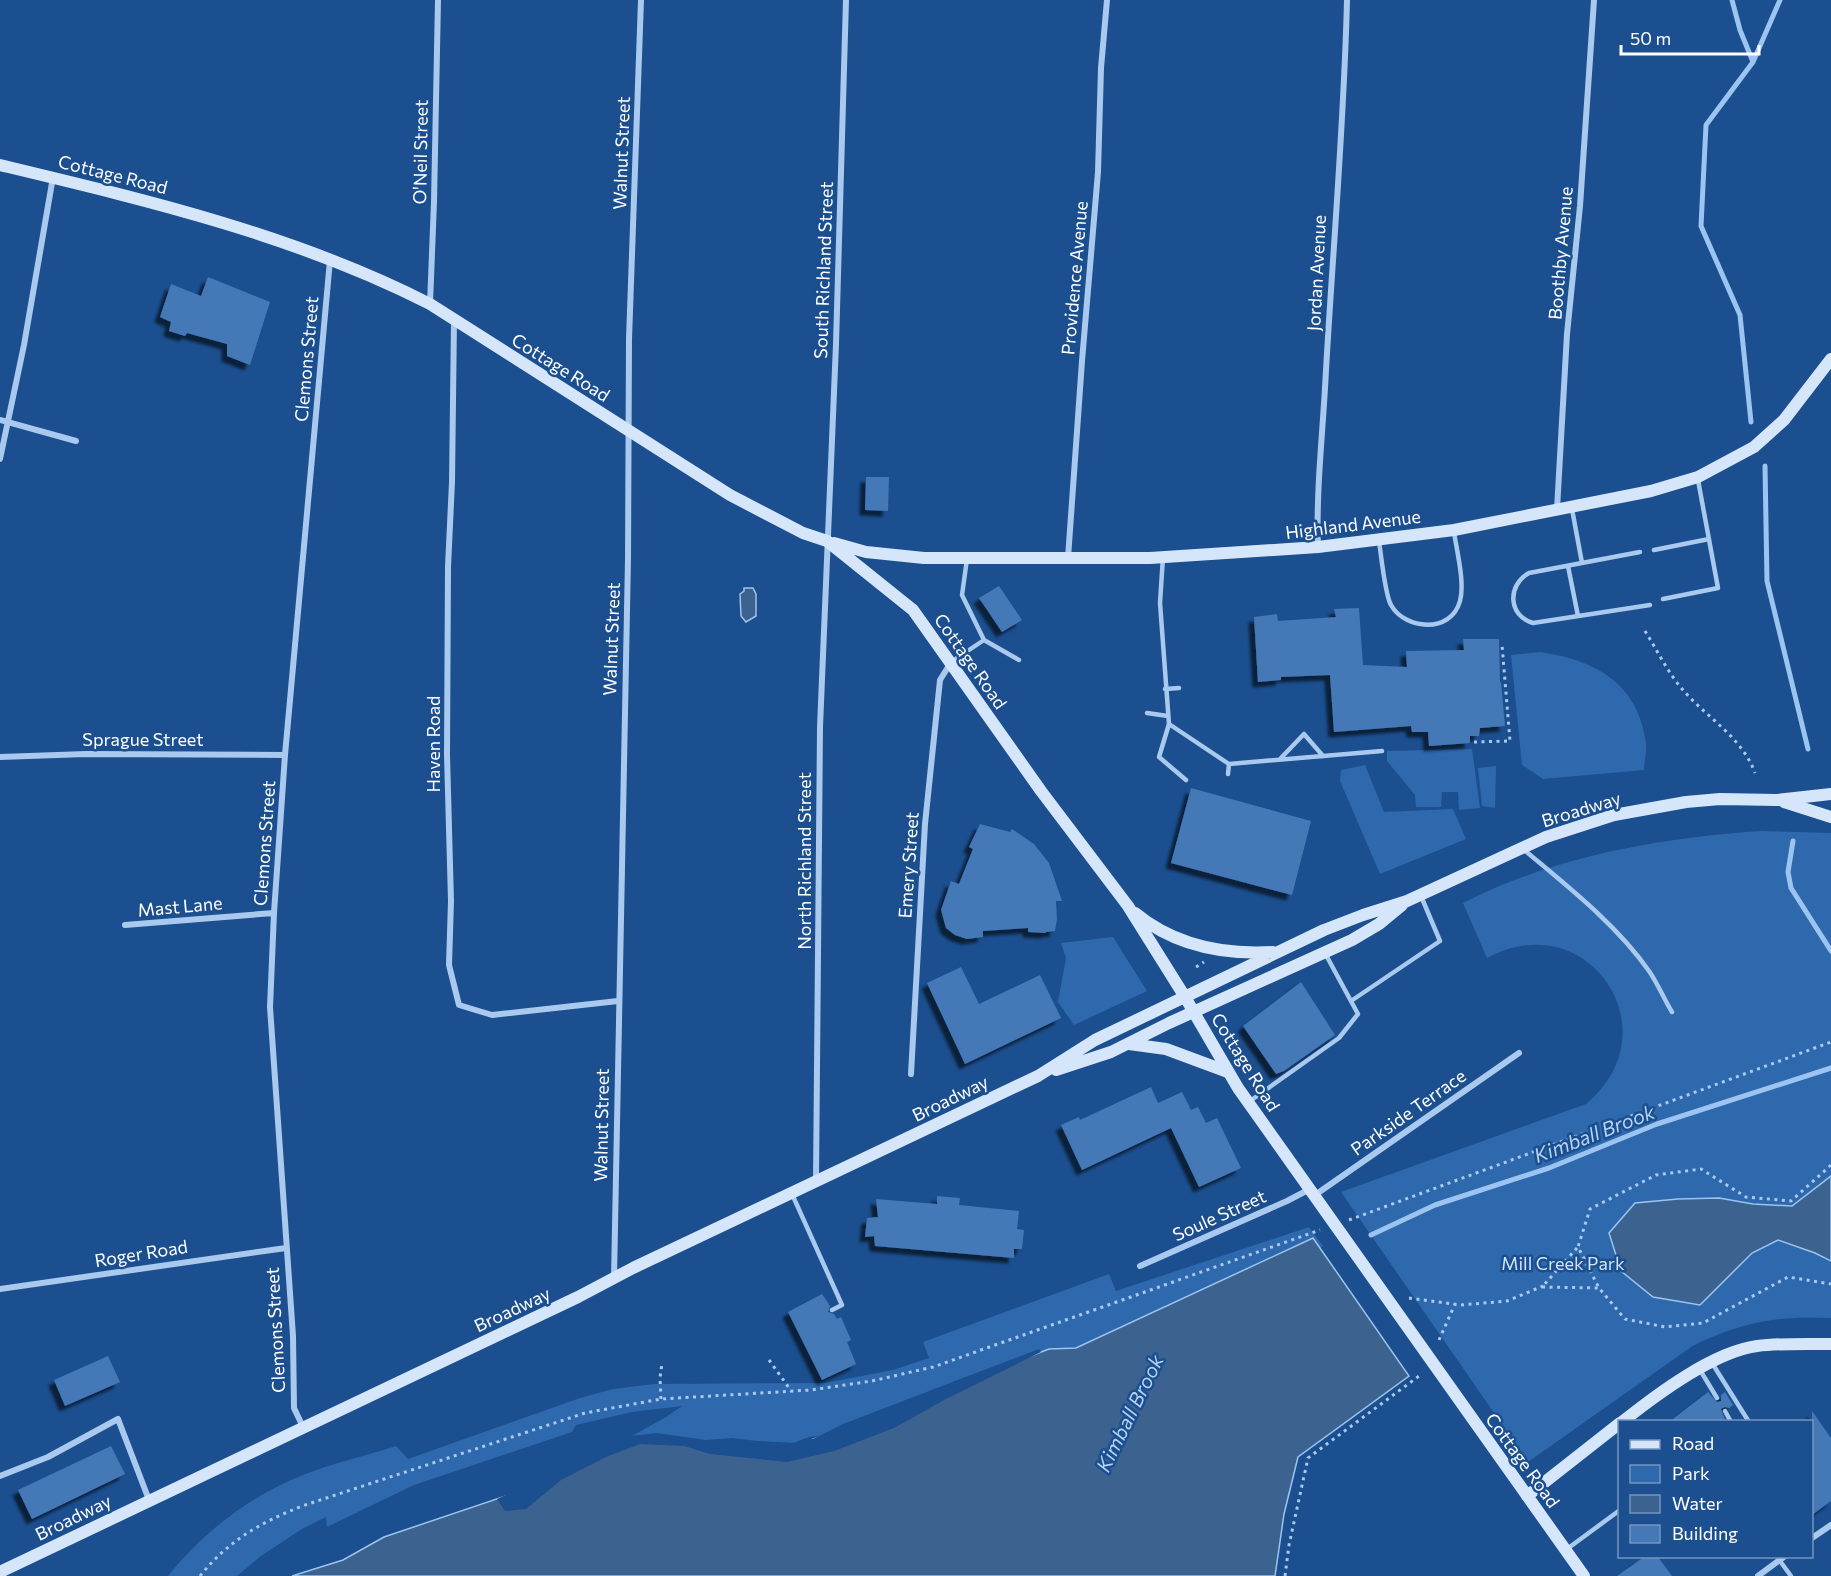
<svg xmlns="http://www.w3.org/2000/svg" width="1831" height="1576" viewBox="0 0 1831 1576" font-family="Commissioner,sans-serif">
<defs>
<filter id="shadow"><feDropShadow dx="-5.5" dy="5.5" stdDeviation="1.5" flood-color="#0009"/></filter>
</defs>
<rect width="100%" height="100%" fill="#1b4f8f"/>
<path fill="#2e69ad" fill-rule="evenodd" d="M 1540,652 C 1594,660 1638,682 1646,743 C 1647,751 1644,762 1644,770 L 1543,779 L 1522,765 L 1511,655 Z
M 1472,749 L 1480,808 L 1459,810 L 1458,792 L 1442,792 L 1441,807 L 1416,807 L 1415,795 L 1387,761 L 1387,751 Z
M 1365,765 L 1384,812 L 1453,809 L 1466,839 L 1380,874 L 1340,781 L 1341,770 Z
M 1496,766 L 1495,808 L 1482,806 L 1478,768 Z
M 1761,831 L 1831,833 L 1831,1318 C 1780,1315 1737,1323 1691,1347 L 1528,1462 L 1341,1192 L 1586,1104 C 1674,1031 1588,903 1487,958 L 1463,903 C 1555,856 1659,838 1761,831 Z
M 1113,937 L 1147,991 L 1074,1025 L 1058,1002 L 1066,958 L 1061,943 Z
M 1309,1227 L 1323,1246 L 1320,1248 L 1409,1376 L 1298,1457 L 1284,1514 L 1275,1576 L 292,1576 L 343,1560 L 384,1537 L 538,1485 L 784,1450 L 823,1435 L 809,1437 L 796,1443 L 757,1441 L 732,1438 L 706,1440 L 656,1433 L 632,1436 L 666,1417 L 682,1406 L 632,1412 L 576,1425 L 572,1432 L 414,1485 L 327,1527 L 326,1517 L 302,1529 L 261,1556 L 237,1576 L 168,1576 C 203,1532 250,1496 303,1475 C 333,1463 365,1456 396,1446 L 408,1459 L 580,1398 L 613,1389 L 654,1384 L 825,1383 L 893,1370 L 929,1358 L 923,1342 L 1109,1274 L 1116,1291 ZM 1036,1353 L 936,1391 L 955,1381 Z"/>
<path fill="#3c6290" stroke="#9cc4f0" stroke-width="1.5" d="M 744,588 L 753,588 L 756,594 L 756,616 L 746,622 L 741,616 L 740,594 L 744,591 Z
M 1831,1176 L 1831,1261 L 1815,1253 L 1778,1240 L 1752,1253 L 1700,1305 L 1653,1297 L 1621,1271 L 1609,1233 L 1635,1203 L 1678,1199 L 1719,1198 L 1753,1204 L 1792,1206 Z
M 1313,1238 L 1409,1376 L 1298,1457 L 1284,1514 L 1275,1576 L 292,1576 L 343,1560 L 384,1537 L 538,1485 L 638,1438 L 785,1450 L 1049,1349 L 1076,1348 Z"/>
<path fill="#1b4f8f" d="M 1039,1349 L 1041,1352 L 946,1399 L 894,1428 L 834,1451 L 787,1462 L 710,1454 L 684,1446 L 640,1444 L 606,1457 L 561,1480 L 526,1509 L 505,1511 L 497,1499 L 637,1435 L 784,1447 L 806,1438 L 813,1439 L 843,1424 Z"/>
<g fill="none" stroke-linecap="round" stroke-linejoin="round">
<path stroke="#9cc4f0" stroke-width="5" d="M 1732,0 L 1740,30 L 1753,62
M 1751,422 L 1740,315 L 1701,226 L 1706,125 L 1753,62 L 1780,0
M 1765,466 L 1767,581 L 1808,749
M 1793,841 L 1788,872 L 1791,888 L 1831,951
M 1371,1235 L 1435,1205 L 1549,1168 L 1657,1124 L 1831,1068"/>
</g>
<path fill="#4478b7" filter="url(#shadow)" d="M 208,277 L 270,302 L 250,365 L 227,356 L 227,344 L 187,333 L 185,336 L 169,331 L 171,322 L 160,317 L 171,284 L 201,296 Z
M 866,477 L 889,477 L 888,511 L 865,510 Z
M 999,586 L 1022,620 L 1002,632 L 979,598 Z
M 1359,608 L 1363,665 L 1407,667 L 1406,651 L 1464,650 L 1463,639 L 1499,639 L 1500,683 L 1501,682 L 1505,726 L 1480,728 L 1479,736 L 1470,736 L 1470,743 L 1429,746 L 1428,732 L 1412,732 L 1411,726 L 1334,732 L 1330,675 L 1281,677 L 1281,680 L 1258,682 L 1254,617 L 1277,614 L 1278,621 L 1336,617 L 1334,609 Z
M 1191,788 L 1311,821 L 1292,895 L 1171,863 Z
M 980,824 L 1010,832 L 1012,829 L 1034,844 L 1049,863 L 1062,901 L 1056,901 L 1057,919 L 1055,931 L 1046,932 L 1046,933 L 1028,932 L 1028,928 L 983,931 L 983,937 L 967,939 L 955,935 L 946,928 L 941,910 L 951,881 L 959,884 L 973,849 L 969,847 Z
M 961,967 L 979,1004 L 1040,975 L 1061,1018 L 965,1064 L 927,983 Z
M 1301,982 L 1335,1035 L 1284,1071 L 1276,1074 L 1243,1026 Z
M 1151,1087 L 1158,1103 L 1182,1092 L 1191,1110 L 1198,1107 L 1206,1123 L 1217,1118 L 1241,1168 L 1199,1187 L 1171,1128 L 1082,1170 L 1061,1125 L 1079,1117 L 1080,1120 Z
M 937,1196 L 960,1198 L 959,1205 L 1019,1211 L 1017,1229 L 1024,1230 L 1022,1249 L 1014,1249 L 1014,1258 L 875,1246 L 874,1236 L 865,1237 L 867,1218 L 878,1217 L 876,1199 L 937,1204 Z
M 822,1294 L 830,1306 L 828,1312 L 834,1314 L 837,1319 L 841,1317 L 851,1340 L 847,1342 L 856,1364 L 822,1380 L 788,1312 Z
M 108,1356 L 120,1382 L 65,1406 L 54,1380 Z
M 1708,1392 L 1717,1402 L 1721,1401 L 1721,1395 L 1725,1392 L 1733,1405 L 1729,1408 L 1725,1407 L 1721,1409 L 1726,1422 L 1669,1422 Z
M 1812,1411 L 1831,1438 L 1831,1501 L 1812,1515 Z
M 111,1446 L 125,1474 L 32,1519 L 18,1490 Z
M 1644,1557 L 1658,1557 L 1672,1576 L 1617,1576 Z"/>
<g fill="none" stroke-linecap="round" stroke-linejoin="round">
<path stroke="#a9c9ee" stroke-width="3" stroke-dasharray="3 4.5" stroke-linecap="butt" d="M 1645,631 C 1657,650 1668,673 1683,690 C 1707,718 1742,737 1755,773
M 1474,742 L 1510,741 L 1502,645
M 1196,967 L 1204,962
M 1831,1165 L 1791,1201 L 1746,1197 L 1701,1169 L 1656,1175 L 1590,1209 L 1578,1247 L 1599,1288 L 1625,1319 L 1665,1327 L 1703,1323 L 1788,1277 L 1831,1284
M 1349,1220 L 1831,1042
M 1577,1248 L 1542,1287 L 1599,1288
M 1409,1298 L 1461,1305 L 1507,1301 L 1543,1286
M 1439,1340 L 1455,1304
M 769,1360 L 792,1392
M 661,1399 L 660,1378 L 662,1363
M 200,1576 C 229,1540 260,1523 302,1506 L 585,1413 L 661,1399 L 811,1390 L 872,1381 L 933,1367 L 1320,1230
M 1285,1576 L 1289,1545 L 1308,1458 L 1419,1376"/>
<path stroke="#a9c9ee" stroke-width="4.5" d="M 1572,509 L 1582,563
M 1379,541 C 1381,554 1385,595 1391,605 C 1405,630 1451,634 1460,601 C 1465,583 1457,552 1454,532
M 1654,550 L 1709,539
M 1640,552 L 1529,573 C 1507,585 1508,616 1533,623 L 1650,605
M 1163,557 L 1160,603 L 1169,724 L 1229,764 L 1382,751
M 1568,566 L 1578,616
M 1663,599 L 1718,588 L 1698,480
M 984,640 L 1019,660
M 951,662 L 984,640 L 962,595 L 967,559
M 1165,689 L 1179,688
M 1147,713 L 1168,716
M 1169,724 L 1159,757 L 1186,780
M 1280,759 L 1304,734 L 1323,756
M 1228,774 L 1229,764
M 1523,849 C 1567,886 1616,924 1649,971 C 1658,984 1664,999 1672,1012
M 1351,1001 L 1440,941 L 1421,896
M 1250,1101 L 1339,1038 L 1358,1014 L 1326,955
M 792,1194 L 842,1305 L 832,1310
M 1712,1363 L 1749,1422
M 1700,1370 L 1717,1398
M 1725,1411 L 1731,1422
M 1567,1549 L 1620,1510
M 1780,1561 L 1791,1576"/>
<path stroke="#a9c9ee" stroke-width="6" d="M 430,304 L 434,202 L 438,0
M 454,320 L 452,482 L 448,567 L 447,755 L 451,901 L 449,965 L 459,1005 L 492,1015 L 618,1001
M 0,420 L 76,441
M 0,459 L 24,345 L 53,177
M 1557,509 L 1567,334 L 1580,206 L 1594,0
M 1318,547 C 1316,494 1322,440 1325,388 C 1332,258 1344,129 1347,0
M 1068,558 L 1082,361 L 1098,172 L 1101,68 L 1107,0
M 0,757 L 86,754 L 285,755
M 125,925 L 274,913
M 911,1074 L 925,824 L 940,680 L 950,664
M 816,1181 L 820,727 L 836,344 L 846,0
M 1315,1195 L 1519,1053
M 1140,1266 L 1287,1201 L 1310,1189
M 614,1278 L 628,559 L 629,339 L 641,0
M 0,1289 L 286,1248
M 303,1427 L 294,1408 L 293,1336 L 270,1007 L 274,913 L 285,755 L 330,260
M 0,1476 L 48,1457 L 118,1419 L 149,1500
M 1812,1538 L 1831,1525
M 1758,1576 L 1785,1556"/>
<path stroke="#d6e6fa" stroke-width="12" d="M 0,165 C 146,200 295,235 430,304 L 730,495 L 803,533 L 827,541 L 913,610 L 1041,791 L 1128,906 L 1185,997 L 1238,1088 L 1584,1576
M 834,543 L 866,552 L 924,558 L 1150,558 L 1318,547 L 1454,530 L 1651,491 L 1698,477 L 1754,447 L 1784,420 L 1831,359
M 1784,802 L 1831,817
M 1135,913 C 1175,946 1223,955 1273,952
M 1129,1044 L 1166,1049 L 1228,1072
M 1056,1070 L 1111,1052 L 1169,1023 L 1352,940 L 1379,924 L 1402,905
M 1622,1422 C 1657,1394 1713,1352 1757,1346 C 1781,1343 1807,1344 1831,1344
M 1527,1496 L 1620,1423
M 0,1572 L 578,1297 L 633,1268 L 1038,1076 L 1095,1040 L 1324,930 L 1363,915 L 1407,901 L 1546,837 L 1614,815 L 1686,802 L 1720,799 L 1777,800 L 1831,794"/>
</g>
<g text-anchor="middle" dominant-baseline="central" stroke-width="5" stroke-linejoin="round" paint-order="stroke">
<g font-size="18" fill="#fff" stroke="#1b4f8f">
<text transform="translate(420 152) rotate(-89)">O'Neil Street</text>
<text transform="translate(621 153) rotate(-88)">Walnut Street</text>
<text transform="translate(113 174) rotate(14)">Cottage Road</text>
<text transform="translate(1560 253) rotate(-85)">Boothby Avenue</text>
<text transform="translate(823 270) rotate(-88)">South Richland Street</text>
<text transform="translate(1316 273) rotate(-87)">Jordan Avenue</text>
<text transform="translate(1074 278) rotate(-85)">Providence Avenue</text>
<text transform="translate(306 359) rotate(-85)">Clemons Street</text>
<text transform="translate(561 367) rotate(32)">Cottage Road</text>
<text transform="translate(1353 524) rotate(-7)">Highland Avenue</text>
<text transform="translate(611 639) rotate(-88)">Walnut Street</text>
<text transform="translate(971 661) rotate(55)">Cottage Road</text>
<text x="143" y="739">Sprague Street</text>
<text transform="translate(433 744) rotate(-90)">Haven Road</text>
<text transform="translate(1581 809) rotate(-17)">Broadway</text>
<text transform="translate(264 843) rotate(-86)">Clemons Street</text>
<text transform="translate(804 861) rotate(-90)">North Richland Street</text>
<text transform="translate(908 865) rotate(-86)">Emery Street</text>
<text transform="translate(180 906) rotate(-5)">Mast Lane</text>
<text transform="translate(1246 1062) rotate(58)">Cottage Road</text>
<text transform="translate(950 1098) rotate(-26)">Broadway</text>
<text transform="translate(1408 1112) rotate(-35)">Parkside Terrace</text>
<text transform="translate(601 1125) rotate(-89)">Walnut Street</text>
<text transform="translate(1219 1215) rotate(-24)">Soule Street</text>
<text transform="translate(141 1253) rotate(-9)">Roger Road</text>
<text transform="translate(512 1309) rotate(-25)">Broadway</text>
<text transform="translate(275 1330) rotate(-93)">Clemons Street</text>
<text transform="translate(1523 1460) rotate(54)">Cottage Road</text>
<text transform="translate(73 1517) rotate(-26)">Broadway</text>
</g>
<g font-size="18" fill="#cfe3fa" stroke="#1b4f8f">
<text x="1563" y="1263">Mill Creek Park</text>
</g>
<g font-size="20" font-style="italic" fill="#b5d3f5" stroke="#1b4f8f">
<text transform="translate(1594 1133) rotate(-21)">Kimball Brook</text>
<text transform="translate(1129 1413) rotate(-64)">Kimball Brook</text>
</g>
</g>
<rect x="1618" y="1420" width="195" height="138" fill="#1b4f8f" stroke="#7695bc" stroke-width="1.5"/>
<rect x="1630" y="1440" width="30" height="9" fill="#d6e6fa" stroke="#7695bc" stroke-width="1.5"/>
<text x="1672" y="1450" font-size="18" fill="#ffffff">Road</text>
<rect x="1630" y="1465" width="30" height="18" fill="#2e69ad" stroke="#7695bc" stroke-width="1.5"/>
<text x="1672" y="1480" font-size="18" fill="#ffffff">Park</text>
<rect x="1630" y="1495" width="30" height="18" fill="#3c6290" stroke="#7695bc" stroke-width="1.5"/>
<text x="1672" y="1510" font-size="18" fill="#ffffff">Water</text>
<rect x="1630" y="1525" width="30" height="18" fill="#4478b7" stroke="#7695bc" stroke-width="1.5"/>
<text x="1672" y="1540" font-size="18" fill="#ffffff">Building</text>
<path d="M1621 45v9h138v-9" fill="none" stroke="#ffffff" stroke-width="3"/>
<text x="1630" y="45" font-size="18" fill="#ffffff" stroke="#1b4f8f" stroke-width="4.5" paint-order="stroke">50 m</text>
</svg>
